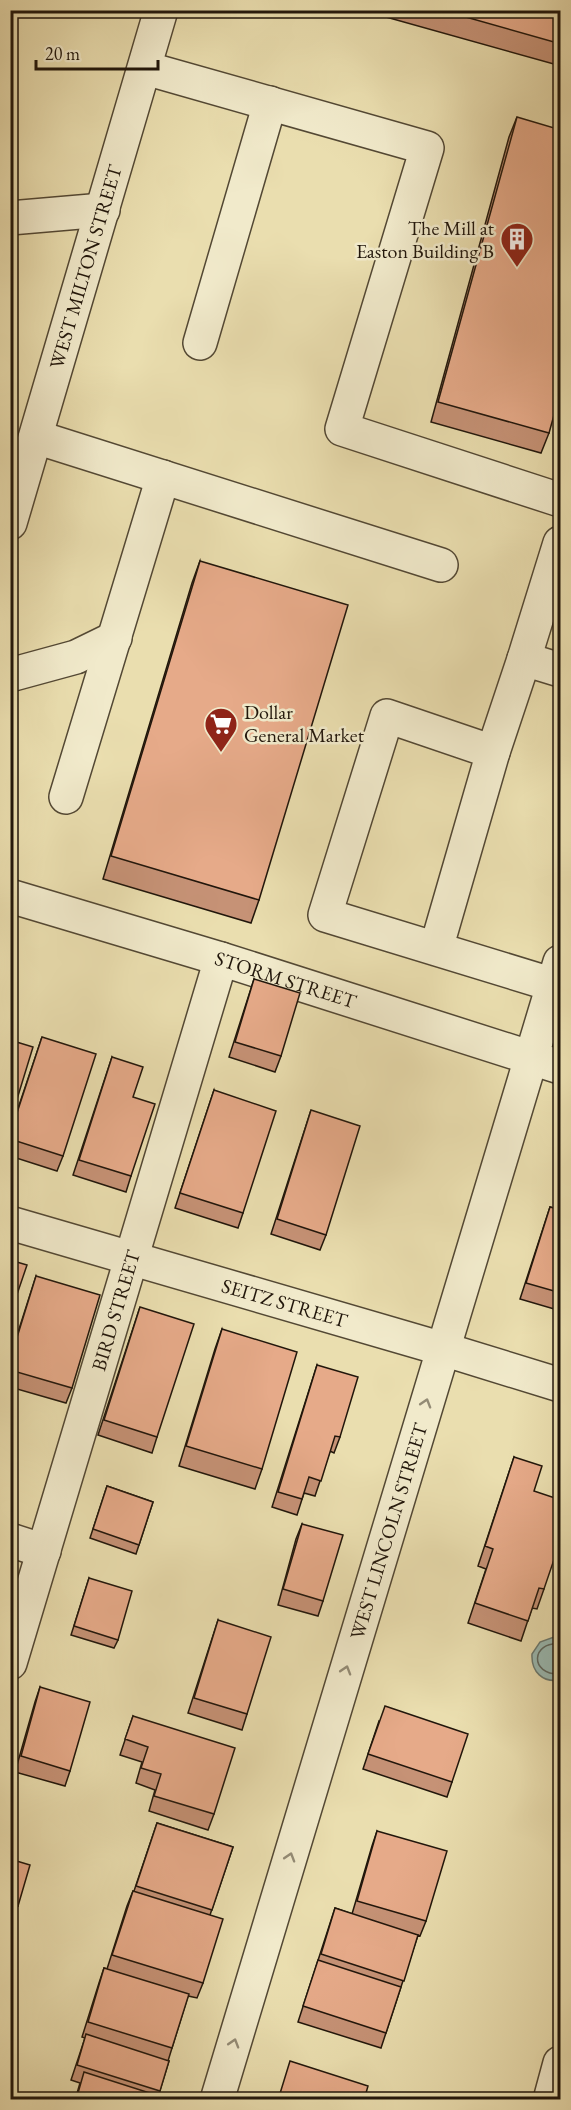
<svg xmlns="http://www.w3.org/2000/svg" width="571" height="2110" viewBox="0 0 571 2110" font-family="'EB Garamond',serif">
<rect width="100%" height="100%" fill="#eadeaf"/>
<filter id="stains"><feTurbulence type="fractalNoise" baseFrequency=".00333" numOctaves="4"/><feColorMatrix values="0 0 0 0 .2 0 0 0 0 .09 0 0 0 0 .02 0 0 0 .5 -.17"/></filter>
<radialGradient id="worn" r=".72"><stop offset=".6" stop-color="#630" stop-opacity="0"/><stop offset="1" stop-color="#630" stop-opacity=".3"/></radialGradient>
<path fill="#9abbb4" stroke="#6a7970" stroke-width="1.5" d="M 554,1637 L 560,1638 L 560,1680 C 543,1683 531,1672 532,1654 L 540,1642 Z
M 560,1749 L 560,1781 C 553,1770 552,1760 560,1749 Z"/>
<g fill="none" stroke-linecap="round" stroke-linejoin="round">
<path stroke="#5e6860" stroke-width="1.5" d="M 560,1644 C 531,1641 529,1675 560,1674"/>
<defs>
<g id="minor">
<path d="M 145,68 L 427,148 L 342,429 L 560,500"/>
<path d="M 10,218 L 103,210"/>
<path d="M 200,343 L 270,103"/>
<path d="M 36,437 L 441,565"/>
<path id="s1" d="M 10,523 L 161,10"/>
<path d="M 524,659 L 560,543"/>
<path d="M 10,675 L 76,657 L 115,638"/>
<path d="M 493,752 L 524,659 L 560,670"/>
<path d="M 66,797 L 163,477"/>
<path id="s2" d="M 10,896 L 221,959 L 560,1067"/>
<path d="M 436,949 L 493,752 L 387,716 L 325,915 L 554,985"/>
<path id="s3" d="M 10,1223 L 443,1349 L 560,1385"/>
<path d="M 10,1540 L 44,1551"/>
<path id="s4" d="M 10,1663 L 221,959"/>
<path id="s5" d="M 217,2100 L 560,962"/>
<path d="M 550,2100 L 560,2063"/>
</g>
</defs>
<use href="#minor" stroke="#534834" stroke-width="36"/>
<use href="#minor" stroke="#f1eacb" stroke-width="33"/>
</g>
<path fill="#c69276" stroke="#21160b" stroke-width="1.5" d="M 361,10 L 561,10 L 561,66 Z
M 517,117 L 549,433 L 541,453 L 431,422 L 509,137 Z
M 200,561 L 259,900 L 251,923 L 103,879 L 192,583 Z
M 254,979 L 281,1056 L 275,1072 L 229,1057 Z
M 42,1037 L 63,1156 L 57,1171 L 10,1156 L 10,1132 Z
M 112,1057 L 133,1097 L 131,1176 L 126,1192 L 73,1175 Z
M 214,1090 L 243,1213 L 238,1228 L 175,1208 Z
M 311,1110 L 326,1235 L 320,1250 L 271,1234 Z
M 550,1207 L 561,1210 L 561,1311 L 520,1299 Z
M 36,1276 L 72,1388 L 66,1403 L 10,1387 L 10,1357 Z
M 140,1307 L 157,1437 L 152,1453 L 98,1435 Z
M 222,1329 L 262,1469 L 255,1489 L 179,1466 L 215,1349 Z
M 317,1365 L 340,1437 L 334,1453 L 330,1451 L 315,1496 L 304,1493 L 297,1515 L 272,1507 Z
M 514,1457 L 534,1491 L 544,1589 L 537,1609 L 532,1608 L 521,1641 L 468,1623 L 486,1569 L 478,1566 Z
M 107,1486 L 153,1502 L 136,1554 L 90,1538 Z
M 302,1524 L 323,1601 L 318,1616 L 278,1605 L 296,1539 Z
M 89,1578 L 118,1640 L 114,1648 L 71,1635 Z
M 218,1620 L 247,1714 L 242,1730 L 188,1713 Z
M 40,1687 L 70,1771 L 65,1786 L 15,1772 L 35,1702 Z
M 133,1716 L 214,1814 L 208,1830 L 149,1811 L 155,1790 L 136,1783 L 142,1762 L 120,1755 Z
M 379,1721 L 452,1782 L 447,1797 L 363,1769 Z
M 157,1823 L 233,1847 L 210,1915 L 203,1983 L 197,1998 L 188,1996 L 168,2061 L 169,2061 L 157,2100 L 75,2100 L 80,2083 L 71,2080 L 85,2038 L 82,2037 L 99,1983 L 104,1968 L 107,1969 L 127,1906 L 133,1891 L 134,1891 Z
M 377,1831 L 426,1921 L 420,1936 L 418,1935 L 381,2048 L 298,2022 L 335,1908 L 352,1914 L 372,1846 Z
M 10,1859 L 18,1906 L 14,1914 L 10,1913 Z"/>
<path fill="#e6aa89" stroke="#21160b" stroke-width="1.5" d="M 441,10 L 561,10 L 561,44 Z
M 517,117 L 561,130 L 561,390 L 549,433 L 438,402 Z
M 200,561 L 348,605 L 259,900 L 111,856 Z
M 254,979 L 300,993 L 281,1056 L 235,1042 Z
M 42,1037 L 96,1054 L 63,1156 L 10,1139 L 10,1134 Z
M 10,1040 L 33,1047 L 10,1122 Z
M 112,1057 L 143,1067 L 133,1097 L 155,1104 L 131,1176 L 79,1160 Z
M 214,1090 L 276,1111 L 243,1213 L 180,1193 Z
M 311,1110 L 360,1126 L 326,1235 L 277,1219 Z
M 550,1207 L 561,1210 L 561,1293 L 526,1283 Z
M 10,1260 L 27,1265 L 10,1315 Z
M 36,1276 L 100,1295 L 72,1388 L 10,1370 L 10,1360 Z
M 140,1307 L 194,1324 L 157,1437 L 104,1420 Z
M 222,1329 L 297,1352 L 262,1469 L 186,1446 Z
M 317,1365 L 358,1377 L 340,1437 L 335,1436 L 321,1481 L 309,1477 L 302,1499 L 278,1492 Z
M 514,1457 L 542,1466 L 534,1491 L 561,1500 L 561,1539 L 544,1589 L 539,1588 L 528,1621 L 475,1603 L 493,1549 L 485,1546 Z
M 107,1486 L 153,1502 L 139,1545 L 93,1529 Z
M 302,1524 L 343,1535 L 323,1601 L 283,1589 Z
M 89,1578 L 132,1591 L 118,1640 L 74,1626 Z
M 218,1620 L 271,1637 L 247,1714 L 194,1698 Z
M 40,1687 L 90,1702 L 70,1771 L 21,1756 Z
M 385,1706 L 468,1734 L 452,1782 L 368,1754 Z
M 133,1716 L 235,1748 L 214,1814 L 154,1796 L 161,1774 L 141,1768 L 148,1747 L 125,1739 Z
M 157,1823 L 233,1847 L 212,1910 L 136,1886 Z
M 377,1831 L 447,1851 L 426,1921 L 357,1901 Z
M 10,1859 L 30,1865 L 18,1906 L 10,1904 Z
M 133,1891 L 223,1919 L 203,1983 L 112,1955 Z
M 335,1908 L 418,1935 L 404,1981 L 321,1954 Z
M 318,1960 L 401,1987 L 386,2033 L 303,2006 Z
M 104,1968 L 189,1994 L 172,2048 L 88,2022 Z
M 86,2034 L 169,2061 L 160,2091 L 77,2065 Z
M 290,2061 L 368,2086 L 364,2100 L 278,2100 Z
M 84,2072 L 156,2095 L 155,2100 L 76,2100 Z"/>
<defs><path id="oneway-chevron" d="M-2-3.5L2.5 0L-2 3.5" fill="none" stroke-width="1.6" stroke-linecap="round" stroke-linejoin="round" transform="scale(1.5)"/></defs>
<g stroke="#938b75">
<use href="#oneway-chevron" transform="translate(426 1403) rotate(-73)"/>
<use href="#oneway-chevron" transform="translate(346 1670) rotate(-73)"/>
<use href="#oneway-chevron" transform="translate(290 1857) rotate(-73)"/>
<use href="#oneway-chevron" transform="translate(234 2043) rotate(-73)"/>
</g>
<defs>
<symbol id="building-pin" viewBox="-11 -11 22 30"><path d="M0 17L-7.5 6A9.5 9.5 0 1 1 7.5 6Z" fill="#8f2418" stroke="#f1eacb"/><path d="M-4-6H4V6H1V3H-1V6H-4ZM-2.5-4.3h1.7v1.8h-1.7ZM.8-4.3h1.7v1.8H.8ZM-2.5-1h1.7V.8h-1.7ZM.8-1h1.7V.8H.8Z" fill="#fff"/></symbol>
<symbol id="supermarket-pin" viewBox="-11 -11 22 30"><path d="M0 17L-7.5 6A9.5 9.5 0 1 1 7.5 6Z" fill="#8f2418" stroke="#f1eacb"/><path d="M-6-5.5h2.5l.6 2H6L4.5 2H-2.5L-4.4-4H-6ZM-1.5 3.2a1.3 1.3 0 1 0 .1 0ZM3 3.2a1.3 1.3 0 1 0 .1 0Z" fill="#fff"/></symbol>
</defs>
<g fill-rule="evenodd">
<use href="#building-pin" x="498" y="220" width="38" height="52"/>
<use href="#supermarket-pin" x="202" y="705" width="38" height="52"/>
</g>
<g text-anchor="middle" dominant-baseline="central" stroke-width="5" stroke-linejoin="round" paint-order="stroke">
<g font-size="20" fill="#21160b" stroke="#f1eacb" text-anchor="end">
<text x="494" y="228">The Mill at<tspan x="494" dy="23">Easton Building B</tspan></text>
<text x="244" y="712" text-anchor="start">Dollar<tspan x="244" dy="23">General Market</tspan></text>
</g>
<g font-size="20" fill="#21160b" stroke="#f1eacb">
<text stroke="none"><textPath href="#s1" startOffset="267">WEST MILTON STREET</textPath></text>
<text stroke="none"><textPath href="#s2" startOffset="288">STORM STREET</textPath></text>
<text stroke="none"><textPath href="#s3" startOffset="286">SEITZ STREET</textPath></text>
<text stroke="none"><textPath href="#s4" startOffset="368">BIRD STREET</textPath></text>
<text stroke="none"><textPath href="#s5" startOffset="594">WEST LINCOLN STREET</textPath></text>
</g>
</g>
<rect width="571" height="2110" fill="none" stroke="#eadeaf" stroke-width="36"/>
<rect x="12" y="12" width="547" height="2086" fill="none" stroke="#21160b" stroke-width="3"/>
<rect x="18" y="18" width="535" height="2074" fill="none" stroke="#21160b" stroke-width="1.5"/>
<path d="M36 60v9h122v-9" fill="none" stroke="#21160b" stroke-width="3"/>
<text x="45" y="60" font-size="18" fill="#21160b" stroke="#f1eacb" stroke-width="4.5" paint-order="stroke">20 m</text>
<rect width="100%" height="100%" filter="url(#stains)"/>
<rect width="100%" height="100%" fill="url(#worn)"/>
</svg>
